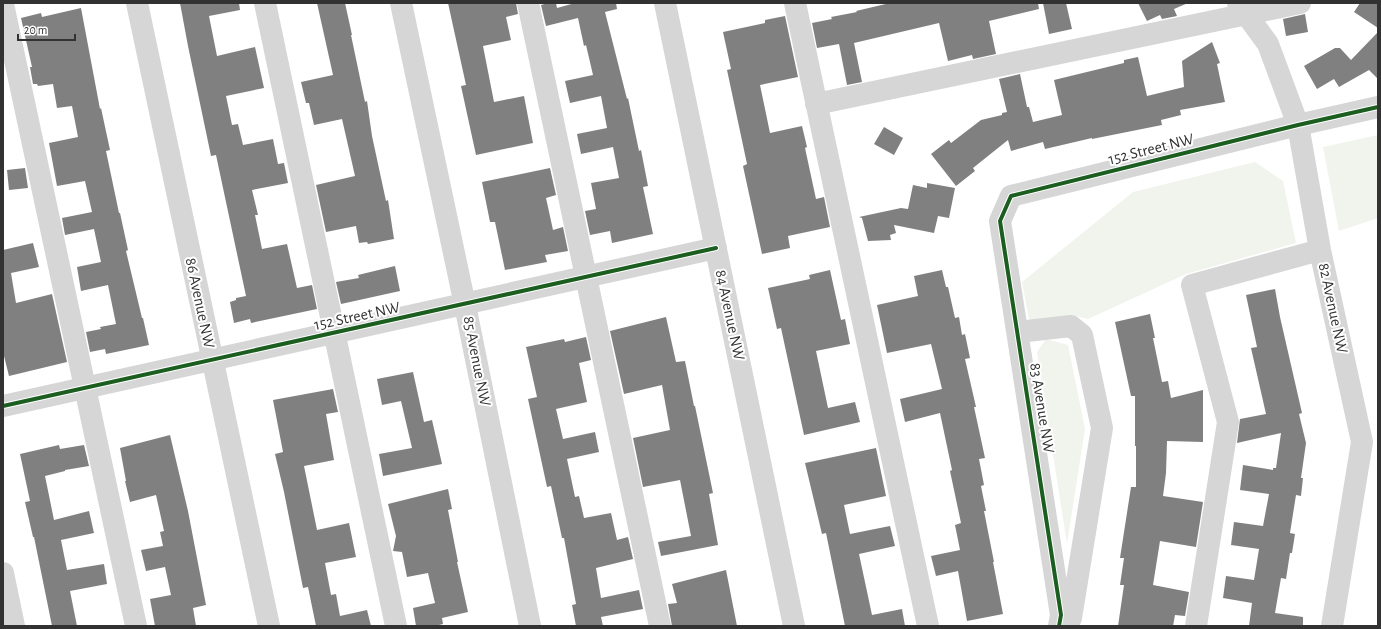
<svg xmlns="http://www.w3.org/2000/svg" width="1381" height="629" viewBox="0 0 1381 629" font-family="'Alegreya Sans',sans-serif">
<rect width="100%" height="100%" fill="#fff"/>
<path fill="#f1f4ed" d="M 1378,135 L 1378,218 L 1339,231 L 1323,147 Z
M 1255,162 L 1283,181 L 1296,243 L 1186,274 L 1088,319 L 1071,315 L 1030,324 L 1022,282 L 1133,192 Z
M 1046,339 L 1068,345 L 1085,429 L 1067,544 L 1037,352 Z"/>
<path fill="#808080" d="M 180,3 L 239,3 L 240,10 L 209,16 L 217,56 L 255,47 L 264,88 L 226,96 L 232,125 L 238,124 L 243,145 L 273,139 L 278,164 L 284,163 L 288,183 L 252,190 L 258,215 L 255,215 L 262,249 L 287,244 L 297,288 L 312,285 L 317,309 L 251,323 L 250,319 L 234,323 L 230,302 L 236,300 L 236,298 L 246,296 L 216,155 L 211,156 L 188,46 Z
M 317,3 L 345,3 L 352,35 L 351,35 L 365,102 L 367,101 L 372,136 L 386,201 L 388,200 L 394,239 L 368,244 L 367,242 L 359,243 L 356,226 L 326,232 L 316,185 L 355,176 L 342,119 L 314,125 L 309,103 L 306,103 L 301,82 L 333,75 Z
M 448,3 L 516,3 L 518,14 L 506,17 L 511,40 L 483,46 L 494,102 L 524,96 L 533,143 L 476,155 L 461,86 L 466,85 Z
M 548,3 L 556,3 L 557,8 L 575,3 L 616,3 L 617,9 L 605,12 L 627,99 L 628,98 L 639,151 L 641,150 L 648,186 L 643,187 L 653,234 L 612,243 L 610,231 L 590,235 L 585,211 L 596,209 L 591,183 L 619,178 L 613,147 L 581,154 L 577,134 L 607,128 L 601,96 L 570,103 L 565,81 L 593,75 L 586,45 L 584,46 L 578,18 L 546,26 L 541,5 Z
M 890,3 L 1038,3 L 1039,9 L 989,21 L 996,54 L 973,59 L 972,55 L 948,61 L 939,23 L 854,43 L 862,82 L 847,85 L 839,44 L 817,48 L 812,23 L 832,19 L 831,17 L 857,12 L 856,11 Z
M 1043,3 L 1066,3 L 1072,29 L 1049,34 Z
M 1138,3 L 1188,3 L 1174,9 L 1177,16 L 1162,19 L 1160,15 L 1147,21 Z
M 1360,3 L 1378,3 L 1378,28 L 1354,12 Z
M 81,8 L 100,109 L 101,108 L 110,150 L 106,151 L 119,213 L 120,213 L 128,250 L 126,251 L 142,318 L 143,318 L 149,345 L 106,354 L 105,349 L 90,352 L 86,332 L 101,329 L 100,327 L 116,324 L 108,285 L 81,291 L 77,267 L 101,262 L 94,229 L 65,235 L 62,218 L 92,212 L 85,181 L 57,186 L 49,143 L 78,137 L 72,106 L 57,108 L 53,84 L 38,86 L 37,84 L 33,84 L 30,67 L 32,67 L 21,18 L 41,13 L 42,17 Z
M 1305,14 L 1308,32 L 1286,36 L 1283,19 Z
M 785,16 L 798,77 L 760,85 L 770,133 L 802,126 L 807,147 L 805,148 L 816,199 L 824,197 L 830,227 L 788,236 L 790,248 L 762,254 L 743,166 L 747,164 L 727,70 L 731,69 L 723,32 L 765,23 L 765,20 Z
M 1378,32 L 1378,79 L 1369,70 L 1339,87 L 1334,79 L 1317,89 L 1304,66 L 1335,48 L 1340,48 L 1351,60 Z
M 1212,42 L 1220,63 L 1217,64 L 1225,102 L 1180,110 L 1181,115 L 1161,120 L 1162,125 L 1092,139 L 1092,138 L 1045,149 L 1043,142 L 1011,151 L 1008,140 L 973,168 L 975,171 L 956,186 L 931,154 L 949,140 L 951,143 L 981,120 L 1002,115 L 1002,113 L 1007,112 L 999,79 L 1020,74 L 1027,107 L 1029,107 L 1033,122 L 1062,115 L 1054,80 L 1124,63 L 1124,60 L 1138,57 L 1147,96 L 1184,87 L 1182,61 Z
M 884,127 L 903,138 L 894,155 L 874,144 Z
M 25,168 L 28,188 L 9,190 L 7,170 Z
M 550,168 L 556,195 L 546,198 L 553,230 L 563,227 L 568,251 L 545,255 L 547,262 L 505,270 L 495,222 L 490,222 L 482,182 Z
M 927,183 L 955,188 L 949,218 L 938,216 L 934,233 L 894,225 L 896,233 L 890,235 L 891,240 L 868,241 L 862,218 L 859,217 L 901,208 L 908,209 L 913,185 L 927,188 Z
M 33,243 L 39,267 L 11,273 L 16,303 L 52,294 L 67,362 L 9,376 L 3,352 L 3,250 Z
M 395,266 L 400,291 L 341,304 L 336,282 L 359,278 L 358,275 Z
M 830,270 L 841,320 L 845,319 L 850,344 L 816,351 L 828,408 L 855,402 L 860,422 L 804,435 L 781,328 L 777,329 L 768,288 L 810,279 L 809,275 Z
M 942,270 L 946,287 L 948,287 L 955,318 L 959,317 L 962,335 L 965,334 L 970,358 L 965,359 L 976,407 L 974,407 L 985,458 L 979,459 L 984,485 L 981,486 L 986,511 L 984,511 L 994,562 L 993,562 L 1003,614 L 967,621 L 958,571 L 936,576 L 931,556 L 960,550 L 955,525 L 961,523 L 950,471 L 952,470 L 940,413 L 905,422 L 900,399 L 942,389 L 931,344 L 887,353 L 877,305 L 918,296 L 914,276 Z
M 1275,289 L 1280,317 L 1302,413 L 1299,414 L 1306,443 L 1301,478 L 1303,478 L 1301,496 L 1296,495 L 1290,533 L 1295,534 L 1292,553 L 1290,553 L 1286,579 L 1281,578 L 1275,613 L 1303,617 L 1303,626 L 1249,626 L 1252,603 L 1223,598 L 1226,576 L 1254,580 L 1259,549 L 1231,545 L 1234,522 L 1263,526 L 1269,494 L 1240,490 L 1243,465 L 1273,470 L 1273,468 L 1276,468 L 1281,433 L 1237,443 L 1240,419 L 1266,414 L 1251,348 L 1257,347 L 1246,295 Z
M 1150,314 L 1155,338 L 1153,338 L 1162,382 L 1168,381 L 1171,398 L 1203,390 L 1203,442 L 1167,441 L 1166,473 L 1163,496 L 1203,502 L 1196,547 L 1160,541 L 1153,585 L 1189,592 L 1185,616 L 1175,615 L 1173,626 L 1118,626 L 1124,585 L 1120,585 L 1124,558 L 1120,558 L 1131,487 L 1136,487 L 1136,446 L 1135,446 L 1135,396 L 1131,396 L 1115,322 Z
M 666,317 L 676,362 L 685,361 L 694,406 L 695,406 L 713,493 L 709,494 L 718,545 L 661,556 L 658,542 L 691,536 L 680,480 L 643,487 L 633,438 L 670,430 L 662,385 L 624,394 L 610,331 Z
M 586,337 L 591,360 L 579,363 L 587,402 L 556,409 L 563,439 L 595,432 L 599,452 L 567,459 L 575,497 L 579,496 L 584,518 L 611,513 L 617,540 L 628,537 L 633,559 L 596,568 L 601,598 L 639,590 L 643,609 L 601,617 L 603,626 L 576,626 L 572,605 L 576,604 L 564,538 L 562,538 L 551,486 L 547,487 L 528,399 L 537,397 L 526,347 L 564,339 L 565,342 Z
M 413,372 L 424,422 L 432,420 L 442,464 L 383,476 L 379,454 L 412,448 L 401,401 L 382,405 L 377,379 Z
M 333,389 L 338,412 L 326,414 L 334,460 L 304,466 L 317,530 L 349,523 L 356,557 L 325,563 L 331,595 L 336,594 L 340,616 L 367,610 L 371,626 L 316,626 L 308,587 L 303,588 L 284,492 L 275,454 L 283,452 L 273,400 Z
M 170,435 L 188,511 L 206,605 L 193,608 L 196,626 L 155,626 L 150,599 L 171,595 L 165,567 L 146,571 L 141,550 L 163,546 L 160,532 L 164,531 L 156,495 L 130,502 L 125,481 L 126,481 L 120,448 Z
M 59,445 L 60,449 L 84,445 L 89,466 L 65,470 L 65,471 L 45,476 L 54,520 L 89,511 L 94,533 L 61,540 L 67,570 L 104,564 L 107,584 L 70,591 L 77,626 L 52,626 L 34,537 L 33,537 L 25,502 L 30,501 L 20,454 Z
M 876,448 L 886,496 L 844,505 L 850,534 L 890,526 L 895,546 L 859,554 L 872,615 L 902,609 L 905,626 L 845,626 L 826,533 L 822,534 L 805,463 Z
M 448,489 L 452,509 L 448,510 L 458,562 L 457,562 L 468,612 L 442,618 L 443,624 L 435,626 L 416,626 L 413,608 L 435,603 L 428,573 L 407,577 L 402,552 L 393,551 L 396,536 L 388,504 Z
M 726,570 L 737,626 L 672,626 L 668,604 L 677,603 L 672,584 Z"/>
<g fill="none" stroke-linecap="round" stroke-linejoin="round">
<path stroke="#d6d6d6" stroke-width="22" d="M 137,3 L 269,626
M 265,3 L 396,626
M 401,3 L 465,305 L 530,626
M 528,3 L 660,626
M 665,3 L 794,626
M 795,3 L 928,626
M 1238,3 L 1268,44 L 1298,125 L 1320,250 L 1362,442 L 1332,626
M 3,4 L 136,626
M 816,104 L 1300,3
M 1018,332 L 1071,326 L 1082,335 L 1102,428 L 1071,618 L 1067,625
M 3,406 C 240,353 478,302 716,248
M 3,573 L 14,626
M 1059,626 L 1061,615 L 1000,221 L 1011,196 L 1298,125 L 1378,107
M 1196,626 L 1228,422 L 1192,285 L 1320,250"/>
<defs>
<path id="cycleway" d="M 3,406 C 240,353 478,302 716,248
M 1059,626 L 1061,615 L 1000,221 L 1011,196 L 1298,125 L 1378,107"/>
</defs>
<use href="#cycleway" stroke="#fff" stroke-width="6"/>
<use href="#cycleway" stroke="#1b5e20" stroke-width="4"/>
</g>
<g text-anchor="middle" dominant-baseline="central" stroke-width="4" stroke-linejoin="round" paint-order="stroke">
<g font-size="16" fill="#323232" stroke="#fff">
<text transform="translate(1151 149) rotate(-14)">152 Street NW</text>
<text transform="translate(200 303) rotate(78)">86 Avenue NW</text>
<text transform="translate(1333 308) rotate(78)">82 Avenue NW</text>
<text transform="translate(730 315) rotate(78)">84 Avenue NW</text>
<text transform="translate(357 316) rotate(-12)">152 Street NW</text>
<text transform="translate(477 361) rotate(79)">85 Avenue NW</text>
<text transform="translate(1042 408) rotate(81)">83 Avenue NW</text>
</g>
</g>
<rect width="1381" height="629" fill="none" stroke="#323232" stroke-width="8"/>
<path d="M18 34v6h57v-6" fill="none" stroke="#323232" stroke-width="2"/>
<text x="24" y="34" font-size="12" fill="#323232" stroke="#ffffff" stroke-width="3" paint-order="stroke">20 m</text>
</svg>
